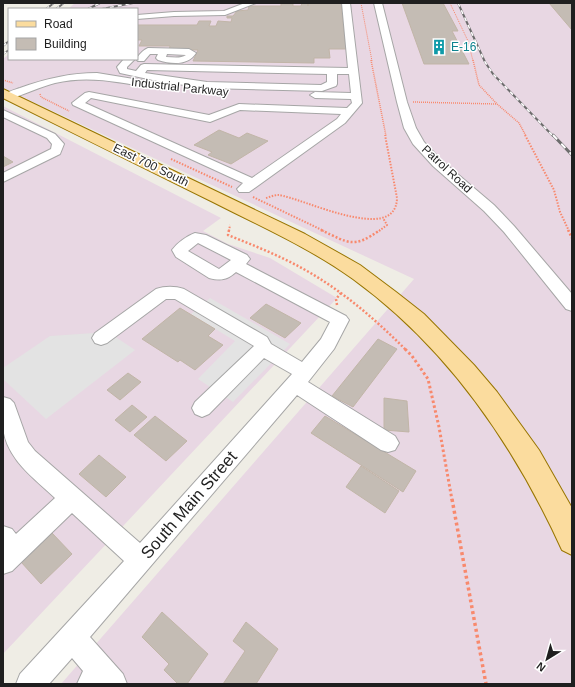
<svg xmlns="http://www.w3.org/2000/svg" width="575" height="687" viewBox="0 0 575 687" font-family="Helvetica,sans-serif">
<rect width="100%" height="100%" fill="#efede5"/>
<path fill="#e8d7e3" d="M 75,3 L 572,3 L 572,684 L 61,684 L 414,279 L 3,88 L 3,59 L 9,54 L 9,59 L 137,59 L 137,9 L 68,9 Z
M 3,106 L 221,218 L 203,231 L 228,244 L 270,258 L 337,298 L 3,654 Z"/>
<path fill="#e3e3e3" d="M 210,298 L 290,344 L 233,402 L 198,379 L 235,341 L 191,314 Z
M 108,332 L 135,350 L 46,419 L 3,379 L 3,368 L 50,336 Z"/>
<path fill="#c4bcb4" stroke="#c1b5a7" d="M 281,3 L 293,3 L 293,6 L 301,6 L 302,3 L 308,3 L 308,6 L 308,3 L 341,3 L 346,49 L 329,49 L 330,58 L 314,58 L 314,63 L 193,61 L 198,50 L 169,50 L 170,46 L 139,46 L 142,40 L 137,40 L 137,25 L 197,25 L 199,21 L 211,21 L 209,26 L 216,26 L 218,21 L 231,22 L 232,18 L 227,18 L 227,16 L 233,16 L 237,11 L 248,10 L 249,6 L 281,6 Z
M 402,3 L 443,3 L 458,31 L 452,31 L 469,64 L 424,64 Z
M 549,3 L 572,3 L 572,30 Z
M 219,130 L 239,138 L 247,133 L 268,141 L 231,164 L 208,155 L 212,152 L 194,145 Z
M 3,156 L 13,162 L 3,167 Z
M 266,304 L 301,323 L 285,338 L 250,318 Z
M 180,308 L 215,329 L 208,336 L 223,345 L 195,370 L 180,360 L 178,362 L 142,339 Z
M 378,339 L 397,349 L 353,407 L 332,396 Z
M 128,373 L 141,382 L 120,400 L 107,390 Z
M 384,398 L 407,401 L 409,432 L 384,430 Z
M 132,405 L 147,417 L 130,432 L 115,420 Z
M 155,416 L 187,441 L 166,461 L 134,435 Z
M 325,416 L 416,471 L 403,492 L 311,433 Z
M 99,455 L 126,477 L 106,497 L 79,474 Z
M 361,466 L 399,491 L 385,513 L 346,487 Z
M 52,533 L 72,554 L 41,584 L 21,562 Z
M 162,612 L 208,654 L 187,684 L 178,684 L 164,670 L 169,664 L 142,637 Z
M 246,622 L 278,649 L 256,684 L 223,684 L 245,651 L 233,641 Z"/>
<g fill="none" stroke-linecap="round" stroke-linejoin="round">
<defs>
<path id="minor" d="M 245,3 L 256,3 L 225,15 L 174,16 L 137,19 L 137,15 L 174,12 L 224,11 Z
M 342,3 L 350,3 L 362,103 L 345,123 L 249,192 L 239,192 L 237,189 L 243,183 L 73,105 L 72,103 L 85,93 L 89,92 L 209,115 L 239,104 L 347,108 L 352,103 L 351,99 L 315,98 L 310,95 L 315,92 L 351,93 L 349,74 L 337,74 L 337,84 L 336,86 L 322,91 L 207,88 L 162,82 L 120,73 L 117,67 L 124,59 L 135,59 L 127,67 L 127,69 L 136,71 L 141,65 L 144,64 L 348,68 ZM 147,70 L 327,74 L 327,82 L 321,85 L 207,82 L 145,73 ZM 91,98 L 210,122 L 240,110 L 341,114 L 337,119 L 252,178 L 85,103 Z
M 374,3 L 382,3 L 407,102 L 416,128 L 424,142 L 441,160 L 494,205 L 514,226 L 572,294 L 572,311 L 566,309 L 504,232 L 484,211 L 433,166 L 413,144 L 404,128 L 397,102 Z
M 148,48 L 189,49 L 196,53 C 188,66 171,64 158,60 L 156,58 L 158,54 L 150,54 L 144,61 L 138,61 L 136,59 C 139,55 143,50 148,48 ZM 167,54 L 186,55 C 180,59 173,57 166,57 Z
M 97,73 L 152,82 L 157,85 L 152,88 C 119,82 88,75 55,83 C 39,87 24,95 8,99 L 3,96 C 6,92 14,90 20,88 C 45,79 70,73 97,73 Z
M 3,110 L 55,134 L 64,144 L 60,154 L 3,182 L 3,173 L 51,149 L 52,144 L 47,138 L 3,117 Z
M 195,233 L 206,235 L 247,255 L 250,259 L 246,264 L 346,316 L 349,320 L 334,349 L 308,382 L 395,436 L 399,443 L 395,450 L 388,452 L 381,450 L 297,395 L 90,637 L 123,674 L 127,684 L 77,684 L 83,671 L 72,658 L 49,684 L 16,684 L 20,674 L 124,561 L 72,513 L 12,571 L 3,574 L 3,526 L 12,529 L 16,534 L 55,498 C 34,478 6,459 3,427 C 2,417 3,407 3,397 L 10,399 L 14,403 L 28,442 L 35,451 L 140,543 L 292,374 L 264,358 L 209,414 L 202,417 L 195,414 L 192,408 L 195,402 L 254,346 L 175,299 L 166,299 L 107,343 L 101,345 L 95,343 L 92,338 L 95,333 L 156,289 C 165,286 175,286 184,289 L 267,337 L 271,344 L 302,362 L 321,339 L 330,322 L 236,272 C 227,280 221,281 209,278 L 176,257 L 172,250 C 177,243 187,236 195,233 ZM 198,243 L 231,260 L 219,269 L 188,251 Z"/>
<path id="major" d="M 3,89 L 305,234 L 360,265 L 396,292 L 424,314 L 474,365 L 497,392 L 539,450 L 572,508 L 572,555 L 562,550 C 514,445 448,348 353,279 C 310,248 260,226 213,202 C 143,168 73,133 3,98 Z"/>
</defs>
<use href="#minor" stroke="#a6a6a6" stroke-width="2"/>
<use href="#major" stroke="#987501" stroke-width="2"/>
<path stroke="#f8896d" stroke-width="1" stroke-dasharray="1 1" stroke-linecap="butt" d="M 361,3 L 372,61
M 450,3 L 468,41 L 473,61"/>
<path stroke="#f8896d" stroke-width="1.5" stroke-dasharray="1 1" stroke-linecap="butt" d="M 371,60 L 386,136
M 473,60 L 479,85 L 497,104 L 519,123 L 526,136
M 3,80 L 13,83
M 40,94 L 41,97 L 69,111
M 413,102 L 496,104"/>
<path stroke="#f8896d" stroke-width="2" stroke-dasharray="1.5 1.5" stroke-linecap="butt" d="M 525,135 L 554,190 L 560,212 L 569,231
M 171,159 L 232,187
M 253,197 L 324,231
M 266,198 C 270,197 274,195 278,195 C 301,197 396,246 397,198 L 385,135
M 229,231 L 230,225
M 379,231 L 387,225 L 383,218"/>
<path stroke="#f8896d" stroke-width="2.5" stroke-dasharray="2 2" stroke-linecap="butt" d="M 229,230 L 228,235 C 247,243 266,250 284,259 C 331,281 370,314 406,350
M 321,230 C 349,243 353,249 380,230
M 568,230 L 572,238
M 337,305 L 336,299 L 341,293"/>
<path stroke="#f8896d" stroke-width="3" stroke-dasharray="2.5 2.5" stroke-linecap="butt" d="M 405,349 L 412,356 L 428,379 L 439,427 L 452,500"/>
<path stroke="#f8896d" stroke-width="3.5" stroke-dasharray="3 3" stroke-linecap="butt" d="M 452,499 L 486,684"/>
<use href="#minor" fill="#fff" fill-rule="evenodd"/>
<use href="#major" fill="#fbdc9e" fill-rule="evenodd"/>
<defs>
<path id="rail-far1" d="M 458,3 L 485,62 L 493,74 L 553,136
M 46,9 L 54,3
M 56,9 L 64,3
M 88,9 L 100,3
M 102,9 L 133,3
M 3,46 L 9,41
M 3,54 L 9,50"/>
<path id="rail" d="M 553,135 L 572,155"/>
</defs>
<use href="#rail-far1" stroke="#6d6d6d" stroke-width="2"/>
<use href="#rail" stroke="#6d6d6d" stroke-width="3"/>
<use href="#rail-far1" stroke="#fff" stroke-width="1.5" stroke-dasharray="4" stroke-linecap="butt"/>
<use href="#rail" stroke="#fff" stroke-width="2" stroke-dasharray="6" stroke-linecap="butt"/>
</g>
<defs>
<symbol id="building-bare" viewBox="-9 -9 18 18"><path d="M-4-6H4V6H1V3H-1V6H-4ZM-2.5-4.3h1.7v1.8h-1.7ZM.8-4.3h1.7v1.8H.8ZM-2.5-1h1.7V.8h-1.7ZM.8-1h1.7V.8H.8Z" fill="#0f9aa8" stroke="#fff" stroke-width="2.5" paint-order="stroke"/></symbol>
</defs>
<g fill-rule="evenodd">
<use href="#building-bare" x="428" y="36" width="22" height="22"/>
</g>
<g text-anchor="middle" dominant-baseline="central" stroke-width="3" stroke-linejoin="round" paint-order="stroke">
<g font-size="12" fill="#0d838f" stroke="#fff" text-anchor="start">
<text x="451" y="47">E-16</text>
</g>
<g font-size="12" fill="#1f1f1f" stroke="#fff">
<text transform="translate(180 87) rotate(6)">Industrial Parkway</text>
<text transform="translate(151 165) rotate(26)">East 700 South</text>
<text transform="translate(447 169) rotate(43)">Patrol Road</text>
</g>
<g font-size="17" fill="#1f1f1f" stroke="#fff">
<text transform="translate(189 505) rotate(-49)">South Main Street</text>
</g>
</g>
<rect width="575" height="687" fill="none" stroke="#1f1f1f" stroke-width="8"/>
<rect x="8" y="8" width="130" height="52" fill="#ffffff" stroke="#a5a5a5"/>
<rect x="16" y="21" width="20" height="6" fill="#fbdc9e" stroke="#a5a5a5"/>
<text x="44" y="28" font-size="12" fill="#1f1f1f">Road</text>
<rect x="16" y="38" width="20" height="12" fill="#c4bcb4" stroke="#a5a5a5"/>
<text x="44" y="48" font-size="12" fill="#1f1f1f">Building</text>
<g transform="translate(547 659) rotate(217)" stroke="#ffffff" stroke-width="3" paint-order="stroke">
<path d="M0-3L7 15L0 10L-7 15Z" fill="#1f1f1f"/>
<text y="-6" font-size="11" font-weight="bold" text-anchor="middle" fill="#1f1f1f">N</text>
</g>
</svg>
